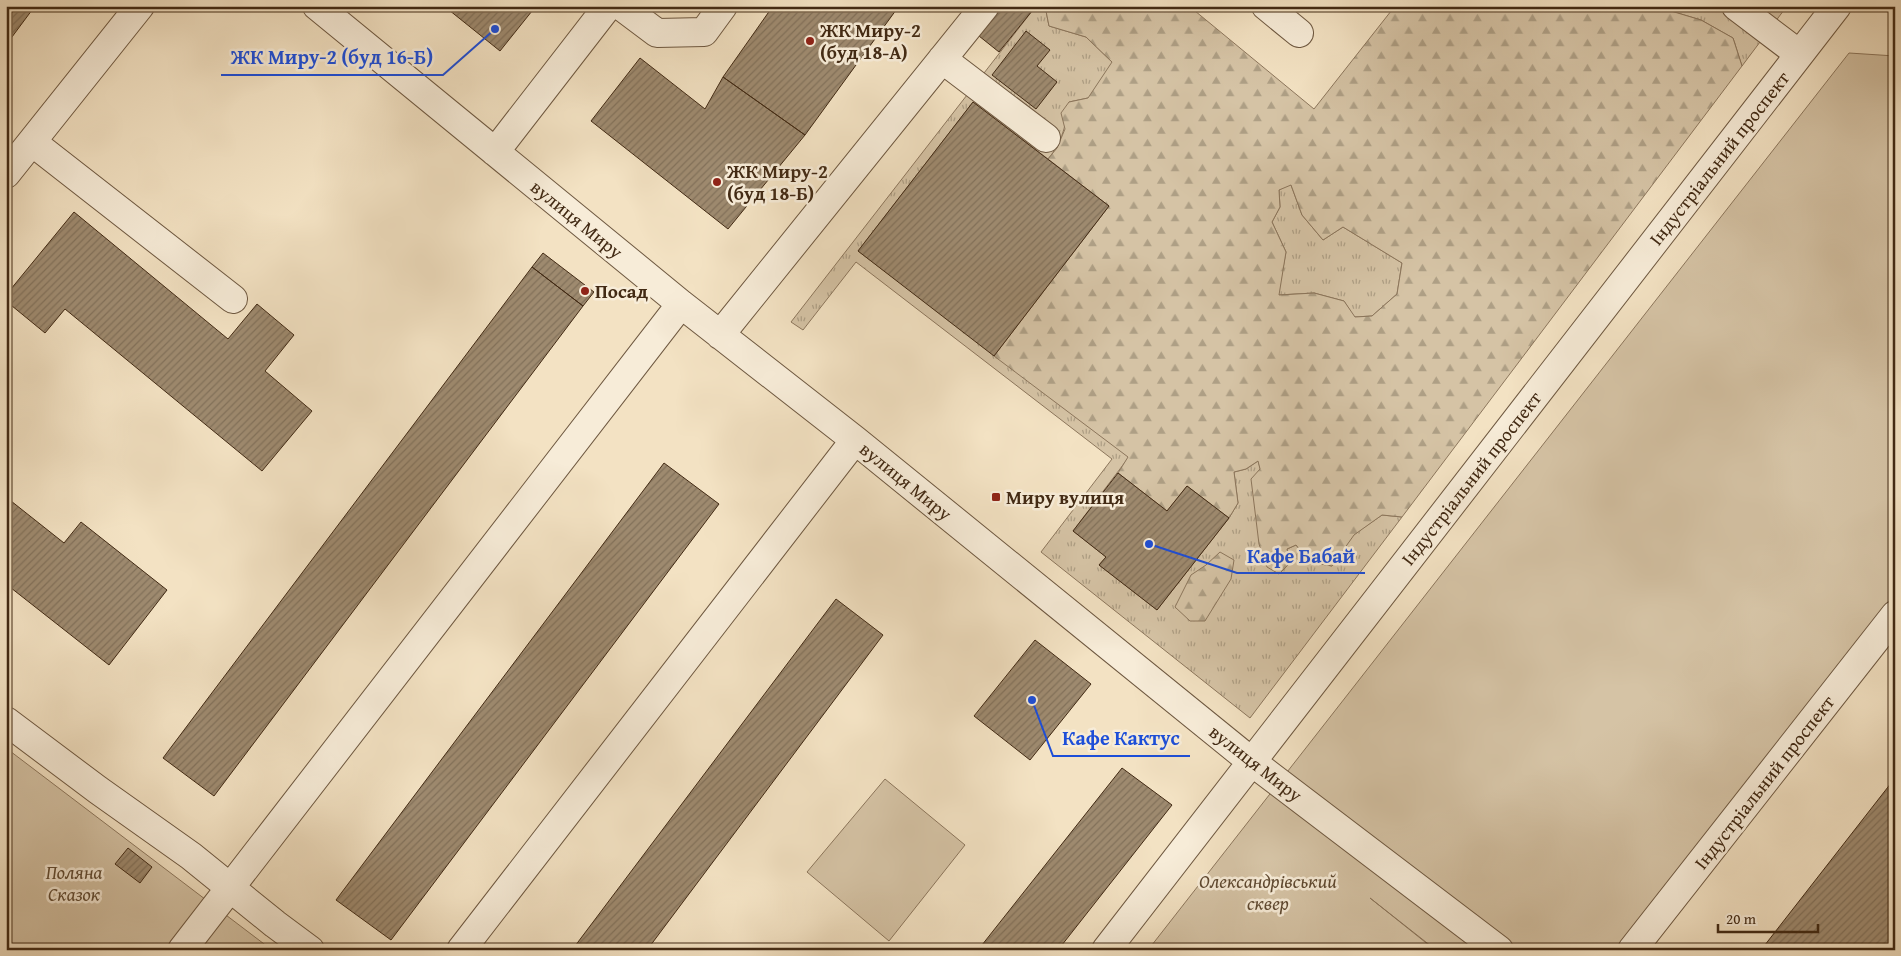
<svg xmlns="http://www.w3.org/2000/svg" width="1901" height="956" viewBox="0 0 1901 956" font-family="'Gentium Book Plus',serif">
<defs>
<pattern id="grass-tufts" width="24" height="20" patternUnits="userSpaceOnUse" patternTransform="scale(1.25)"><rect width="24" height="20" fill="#d5c3a5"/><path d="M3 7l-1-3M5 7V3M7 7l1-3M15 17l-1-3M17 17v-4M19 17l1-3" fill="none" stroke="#ae9f85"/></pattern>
<pattern id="forest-firs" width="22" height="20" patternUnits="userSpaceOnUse" patternTransform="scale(1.25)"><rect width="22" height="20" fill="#d5c3a5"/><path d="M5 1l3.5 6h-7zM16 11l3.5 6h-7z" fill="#ae9f85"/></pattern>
<pattern id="building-hatch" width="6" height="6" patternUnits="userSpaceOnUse" patternTransform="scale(1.25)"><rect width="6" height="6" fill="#9e8a6f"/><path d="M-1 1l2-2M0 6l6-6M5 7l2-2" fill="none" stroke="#82715a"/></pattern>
</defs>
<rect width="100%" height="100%" fill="#f3e2c3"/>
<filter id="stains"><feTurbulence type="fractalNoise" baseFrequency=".004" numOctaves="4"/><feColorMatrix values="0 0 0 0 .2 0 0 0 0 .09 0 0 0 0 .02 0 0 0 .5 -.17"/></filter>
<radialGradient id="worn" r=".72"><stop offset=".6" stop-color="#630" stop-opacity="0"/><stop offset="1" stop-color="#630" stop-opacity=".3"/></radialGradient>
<path fill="url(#grass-tufts)" stroke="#8c765c" d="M 1036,6 L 1045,6 L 1049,26 L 1086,37 L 1112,62 L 1291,185 L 1302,215 L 1323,240 L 1343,227 L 1402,263 L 1397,294 L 1372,316 L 1354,317 L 1344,301 L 1314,293 L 1278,295 L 1286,252 L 1272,222 L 1280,207 L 1279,190 L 1290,184 L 1088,98 L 1069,102 C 1066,124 1063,141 1048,159 L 973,102 L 858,251 L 1129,457 L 1073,531 L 1106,557 L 1099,565 L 1157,610 L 1229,518 L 1238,503 L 1234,472 L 1246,469 L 1258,461 L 1290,563 L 1287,549 L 1296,545 L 1310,562 L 1332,566 L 1353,535 L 1382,515 L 1402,517 L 1250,718 L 1041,552 L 1112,459 L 856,262 L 803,330 L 791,322 Z
M 1662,6 L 1787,6 L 1742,66 L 1733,38 L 1701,20 L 1671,11 Z"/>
<path fill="url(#forest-firs)" stroke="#8c765c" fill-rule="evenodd" d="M 1045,6 L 1189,6 L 1314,109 L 1395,6 L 1662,6 L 1671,11 L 1701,20 L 1733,38 L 1742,66 L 1402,517 L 1382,515 L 1354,535 L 1332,566 L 1310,562 L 1296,545 L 1287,549 L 1290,563 L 1279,574 L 1267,567 L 1259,544 L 1251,479 L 1260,469 L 1258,461 L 1246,469 L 1234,472 L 1238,503 L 1229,518 L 1187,486 L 1167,511 L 1118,473 L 1128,457 L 994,356 L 1109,206 L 1048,159 L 1057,148 L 1065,129 L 1061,113 L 1069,102 L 1088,98 L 1112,62 L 1086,37 L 1049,26 ZM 1291,185 L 1302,215 L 1323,240 L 1343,227 L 1402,263 L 1397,294 L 1372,316 L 1355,317 L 1344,301 L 1314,293 L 1279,295 L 1286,252 L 1272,222 L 1280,207 L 1279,190 Z
M 1220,552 L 1234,560 L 1231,579 L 1205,621 L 1190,621 L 1175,607 L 1191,575 L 1206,565 Z"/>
<path fill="#d5c3a5" stroke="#8c765c" d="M 1849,53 L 1895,56 L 1895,627 L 1650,950 L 1436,950 L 1370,898 L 1435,950 L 1148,950 Z
M 6,748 L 272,950 L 6,950 Z
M 885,779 L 965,845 L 889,941 L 807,872 Z"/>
<path fill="url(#building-hatch)" stroke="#422a14" d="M 6,6 L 35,6 L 6,45 Z
M 444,6 L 536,6 L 500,51 Z
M 773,6 L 899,6 L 805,135 L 723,77 Z
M 995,6 L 1036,6 L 999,52 L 974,32 Z
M 1026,31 L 1050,50 L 1037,66 L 1057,82 L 1036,109 L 992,75 Z
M 640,58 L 705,109 L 723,77 L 805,135 L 728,229 L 591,121 Z
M 973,102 L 1109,206 L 994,356 L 858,251 Z
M 74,212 L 228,339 L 257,304 L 294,335 L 265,371 L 312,411 L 262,471 L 65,309 L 45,333 L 6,301 L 6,295 Z
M 543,253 L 594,292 L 583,306 L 532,267 Z
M 532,267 L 583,306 L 214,796 L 163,758 Z
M 664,463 L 719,504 L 391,940 L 336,900 Z
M 1118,473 L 1167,511 L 1187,486 L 1229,518 L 1157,610 L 1099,565 L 1106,557 L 1073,531 Z
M 6,497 L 64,543 L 81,522 L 167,590 L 109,665 L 6,584 Z
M 836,599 L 883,635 L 647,950 L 572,950 Z
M 1035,640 L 1091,684 L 1030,760 L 974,716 Z
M 1122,768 L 1172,805 L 1058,950 L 978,950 Z
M 1895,778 L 1895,945 L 1891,950 L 1761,950 Z
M 128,848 L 152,867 L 140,883 L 115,864 Z"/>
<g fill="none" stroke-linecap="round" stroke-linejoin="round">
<defs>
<path id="minor" d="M 317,6 L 681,304 L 855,440 L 1252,762 L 1499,950
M 621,6 L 657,33 L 704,32 L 723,6
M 1266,6 L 1299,33
M 1736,6 L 1799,54
M 942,59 L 1046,138
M 32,142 L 233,299
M 495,152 L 608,6
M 6,174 L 140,6
M 720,335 L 985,6
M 6,721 L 98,790 L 191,856 L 275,924 L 310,950
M 182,950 L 681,304
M 461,950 L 855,440
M 1106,950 L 1837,6
M 1632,950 L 1895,615"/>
</defs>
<use href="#minor" stroke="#6e5840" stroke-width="30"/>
<use href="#minor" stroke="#f7ecd8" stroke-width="28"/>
</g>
<g fill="#8f2418" stroke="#f7ecd8" stroke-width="2">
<circle cx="810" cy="41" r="5"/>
<circle cx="717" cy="182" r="5"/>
<circle cx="585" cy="291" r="5"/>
<rect x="991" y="492" width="10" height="10" rx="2.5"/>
</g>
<g text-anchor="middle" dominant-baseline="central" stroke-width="5" stroke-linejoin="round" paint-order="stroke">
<g font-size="19" font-weight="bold" fill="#422a14" stroke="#f7ecd8" text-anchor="start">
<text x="820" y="30">ЖК Миру-2<tspan x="820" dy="22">(буд 18-А)</tspan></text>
<text x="727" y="171">ЖК Миру-2<tspan x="727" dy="22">(буд 18-Б)</tspan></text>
<text x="595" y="291">Посад</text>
<text x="1006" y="497">Миру вулиця</text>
</g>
<g font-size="19" fill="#422a14" stroke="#f7ecd8">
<text transform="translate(1719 158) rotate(-52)">Індустріальний проспект</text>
<text transform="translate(577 219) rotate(39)">вулиця Миру</text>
<text transform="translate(1471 478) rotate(-52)">Індустріальний проспект</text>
<text transform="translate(906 481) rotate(39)">вулиця Миру</text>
<text transform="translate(1256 763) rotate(38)">вулиця Миру</text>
<text transform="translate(1764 782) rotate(-52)">Індустріальний проспект</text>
</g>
<g font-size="19" font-style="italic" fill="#5f4931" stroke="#f7ecd8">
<text x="74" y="872">Поляна<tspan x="74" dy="22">Сказок</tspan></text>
<text x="1268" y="881">Олександрівський<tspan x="1268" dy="22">сквер</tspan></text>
</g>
</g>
<path fill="none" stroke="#1d4ed8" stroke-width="2" d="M495 29L443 75H221M1149 544L1237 573H1365M1032 700L1053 756H1190"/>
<g fill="#1d4ed8" stroke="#f7ecd8" stroke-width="2">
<circle cx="495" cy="29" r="5"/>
<circle cx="1149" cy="544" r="5"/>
<circle cx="1032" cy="700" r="5"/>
</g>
<g font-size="20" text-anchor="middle" font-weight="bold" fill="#1d4ed8" stroke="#f7ecd8" stroke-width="5" stroke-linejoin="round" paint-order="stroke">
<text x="332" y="64">ЖК Миру-2 (буд 16-Б)</text>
<text x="1301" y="563">Кафе Бабай</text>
<text x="1121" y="745">Кафе Кактус</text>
</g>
<rect width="1901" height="956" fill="none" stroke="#f3e2c3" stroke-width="25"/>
<rect x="8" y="8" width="1886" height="941" fill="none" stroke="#422a14" stroke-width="2.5"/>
<rect x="12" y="12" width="1876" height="931" fill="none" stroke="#422a14"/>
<path d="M1718 924v8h100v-8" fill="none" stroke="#422a14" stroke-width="2.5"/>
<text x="1726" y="924" font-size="15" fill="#422a14" stroke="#f7ecd8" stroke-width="4" paint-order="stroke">20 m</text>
<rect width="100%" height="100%" filter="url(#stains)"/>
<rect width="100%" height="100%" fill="url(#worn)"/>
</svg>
